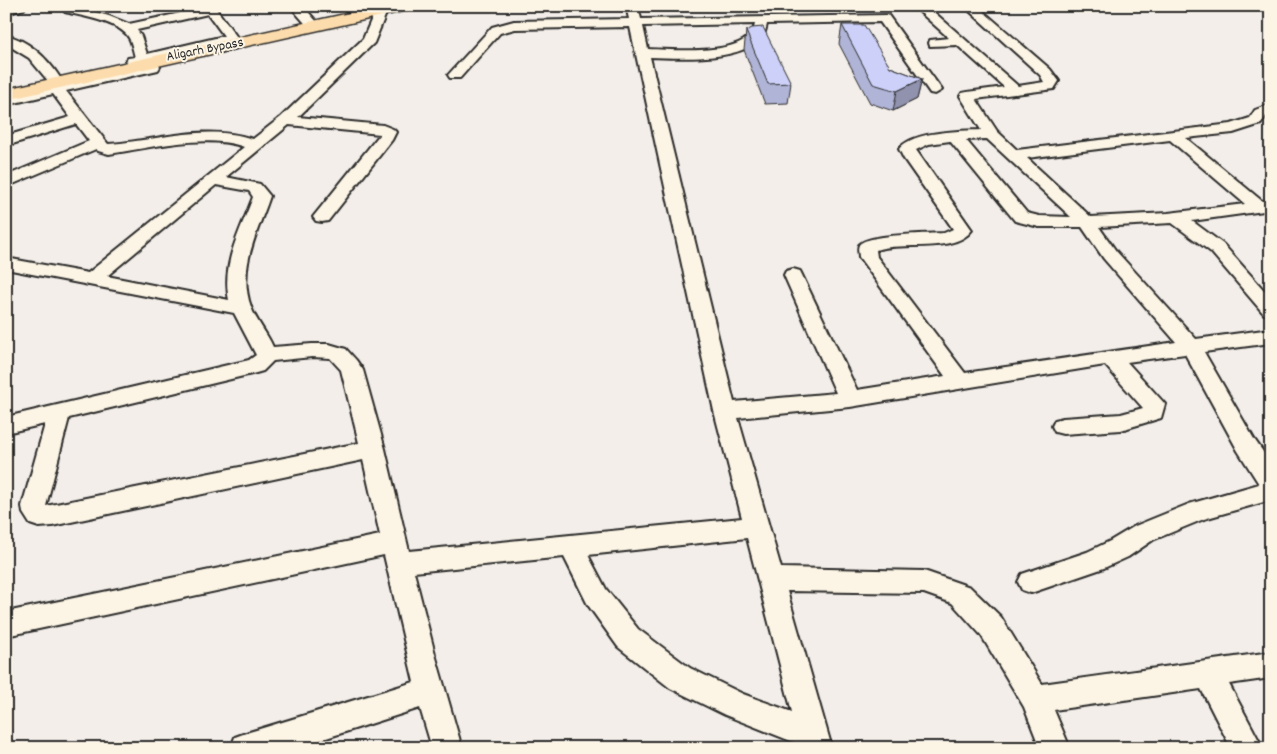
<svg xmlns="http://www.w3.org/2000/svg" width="1277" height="754" viewBox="0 0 1277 754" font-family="Dekko,sans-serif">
<rect width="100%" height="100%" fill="#f3eee9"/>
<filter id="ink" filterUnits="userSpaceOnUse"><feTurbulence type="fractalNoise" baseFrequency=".02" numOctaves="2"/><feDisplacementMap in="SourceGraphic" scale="10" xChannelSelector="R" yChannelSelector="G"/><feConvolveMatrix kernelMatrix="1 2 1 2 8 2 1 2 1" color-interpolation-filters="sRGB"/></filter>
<g filter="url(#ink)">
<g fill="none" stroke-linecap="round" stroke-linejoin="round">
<defs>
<path id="minor" d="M 6,6 L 26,6 L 24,9 L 6,14 Z
M 65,6 L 83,6 L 81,8 L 109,16 L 129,24 L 204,8 L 202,6 L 214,6 L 242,44 L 241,47 L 214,54 L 207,50 L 211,47 L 133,65 L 126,61 L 128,58 L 135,57 C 133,51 132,43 129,38 C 121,22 81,16 65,12 L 63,9 ZM 208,14 L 224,36 L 147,54 L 141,36 L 137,30 Z
M 290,6 L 303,6 L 318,23 L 320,26 L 318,29 L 310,29 Z
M 626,6 L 638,6 L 641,19 L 888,15 L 942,90 L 935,94 L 930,93 L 880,22 L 767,24 C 766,28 765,35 761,38 C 739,62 680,58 650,57 L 734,402 L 836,393 L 784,275 L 786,271 L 793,269 L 800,271 L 802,275 L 857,390 L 945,376 L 859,257 C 859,253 857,249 859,245 C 866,234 929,234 944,233 L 953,229 L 904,159 L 899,149 C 912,131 960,131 981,130 L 960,96 L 962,93 L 967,92 L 1004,87 L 957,45 L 930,46 L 929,43 L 930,40 L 949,38 L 913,6 L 927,6 L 1018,86 L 1044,82 L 1040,75 L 964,6 L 977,6 L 1050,69 L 1059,81 L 1054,89 L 976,99 L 997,131 L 1017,150 L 1231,124 L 1250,118 L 1255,110 L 1271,104 L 1271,114 L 1266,116 L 1261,124 L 1233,133 L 1186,138 L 1262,201 L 1271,200 L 1271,210 L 1192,221 L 1223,244 L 1271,298 L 1271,316 L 1264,314 L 1211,252 L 1172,223 L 1099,227 L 1116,251 L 1196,339 L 1271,329 L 1271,343 L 1204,352 L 1254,439 L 1271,463 L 1271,500 L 1204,519 L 1153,540 L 1128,557 L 1104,568 L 1031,593 L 1022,590 L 1018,582 L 1022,574 L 1087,552 L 1110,541 L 1135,526 L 1189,504 L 1259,484 L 1238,451 L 1185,354 L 1127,362 L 1165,404 L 1161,418 L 1121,430 L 1063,434 L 1055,432 L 1052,426 L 1055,420 L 1063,418 L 1121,414 L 1143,408 L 1105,365 L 850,407 L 738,418 L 781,568 L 924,571 L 970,587 L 1001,617 L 1042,684 L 1271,652 L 1271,678 L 1229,684 L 1263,748 L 1231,748 L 1201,689 L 1054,710 L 1070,748 L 1040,748 L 1024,707 L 981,635 L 952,603 L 924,593 L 787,591 L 832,748 L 802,748 L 801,745 L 725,715 L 670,688 L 618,647 L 588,605 L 564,557 L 414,572 L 435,654 L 462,748 L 432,748 L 420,708 L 295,748 L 231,748 L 235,737 L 246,733 L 414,682 L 384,555 L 6,636 L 6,612 L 380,535 L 363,460 L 52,526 L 39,527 L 30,524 L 23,513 L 22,506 L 45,424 L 6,433 L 6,417 L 249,360 L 256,355 L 234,313 L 6,269 L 6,258 L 88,273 L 244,147 C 206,133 149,148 109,154 L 98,151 L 96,149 L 6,187 L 6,176 L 89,141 L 76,124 L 6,146 L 6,136 L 70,117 L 53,94 L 6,105 L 6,97 L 153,63 L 158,64 L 160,67 L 158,70 L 66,91 L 108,144 C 157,141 205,123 253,139 L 281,117 L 363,39 L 375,11 L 381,7 L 387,11 L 374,43 L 298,117 L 383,125 L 393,129 L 396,132 L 392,140 L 328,221 L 322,222 L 316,221 L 313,217 L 380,134 L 289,125 L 226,177 L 260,184 L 270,196 C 258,232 237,268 251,307 C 256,321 267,333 273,347 L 312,344 L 329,344 L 346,349 L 356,360 L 363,370 L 385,449 L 409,551 L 742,518 L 714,411 L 630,27 L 515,29 L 500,33 L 460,78 L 450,78 L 448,75 L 492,27 L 514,21 L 629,19 ZM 755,24 C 754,28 753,32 750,35 C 732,55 674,50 648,49 L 643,26 ZM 987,139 L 1071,217 L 1039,216 L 1027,213 L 966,140 ZM 1170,140 L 1245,204 L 1168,213 L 1091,217 L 1027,158 ZM 950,141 L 1015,221 L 1039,227 L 1082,227 L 1104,259 L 1176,342 L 965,373 L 877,257 L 876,250 C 902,241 955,254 972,230 L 916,150 L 929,144 ZM 216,185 L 249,191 L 253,197 C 241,230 221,263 229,300 L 107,276 ZM 312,357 L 330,358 L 341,370 L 359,443 L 46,506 L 69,418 L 256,373 L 263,371 L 273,361 ZM 747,538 L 792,712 L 743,694 L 690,668 L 638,629 L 606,589 L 588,555 Z
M 6,35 C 30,41 48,59 61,79 L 59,82 L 49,82 L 29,58 L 6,44 Z"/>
<path id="major" d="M 381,6 L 412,6 L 409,9 L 404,11 L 6,100 L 6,89 Z"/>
</defs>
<use href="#minor" stroke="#2b2b2b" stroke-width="4"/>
<use href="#major" stroke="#2b2b2b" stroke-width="3"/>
<use href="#minor" fill="#fcf5e5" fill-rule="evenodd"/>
<use href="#major" fill="#fcdcac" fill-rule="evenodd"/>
</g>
<path fill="#b0b4d6" stroke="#2b2b2b" d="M 842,25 L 890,67 L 922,79 L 917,99 L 893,111 L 870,103 L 839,44 Z
M 746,31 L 791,83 L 788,103 L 765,104 L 744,50 Z"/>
<path fill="#9092ae" stroke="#2b2b2b" d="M 922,79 L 917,99 L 893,111 L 897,91 Z"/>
<path fill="#cdd1f9" stroke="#2b2b2b" d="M 842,25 L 864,25 L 890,67 L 922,79 L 897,91 L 873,84 Z
M 763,27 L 791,83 L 768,84 L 746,31 L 752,28 Z"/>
</g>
<g text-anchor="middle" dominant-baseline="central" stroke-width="4" stroke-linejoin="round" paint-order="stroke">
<g font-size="14" fill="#2b2b2b" stroke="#fcf5e5">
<text transform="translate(205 50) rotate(-11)">Aligarh Bypass</text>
</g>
</g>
<rect width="1277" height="754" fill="none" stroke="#fcf5e5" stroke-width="25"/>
<rect x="12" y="12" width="1252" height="729" fill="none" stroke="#2b2b2b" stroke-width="2" filter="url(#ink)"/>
</svg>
